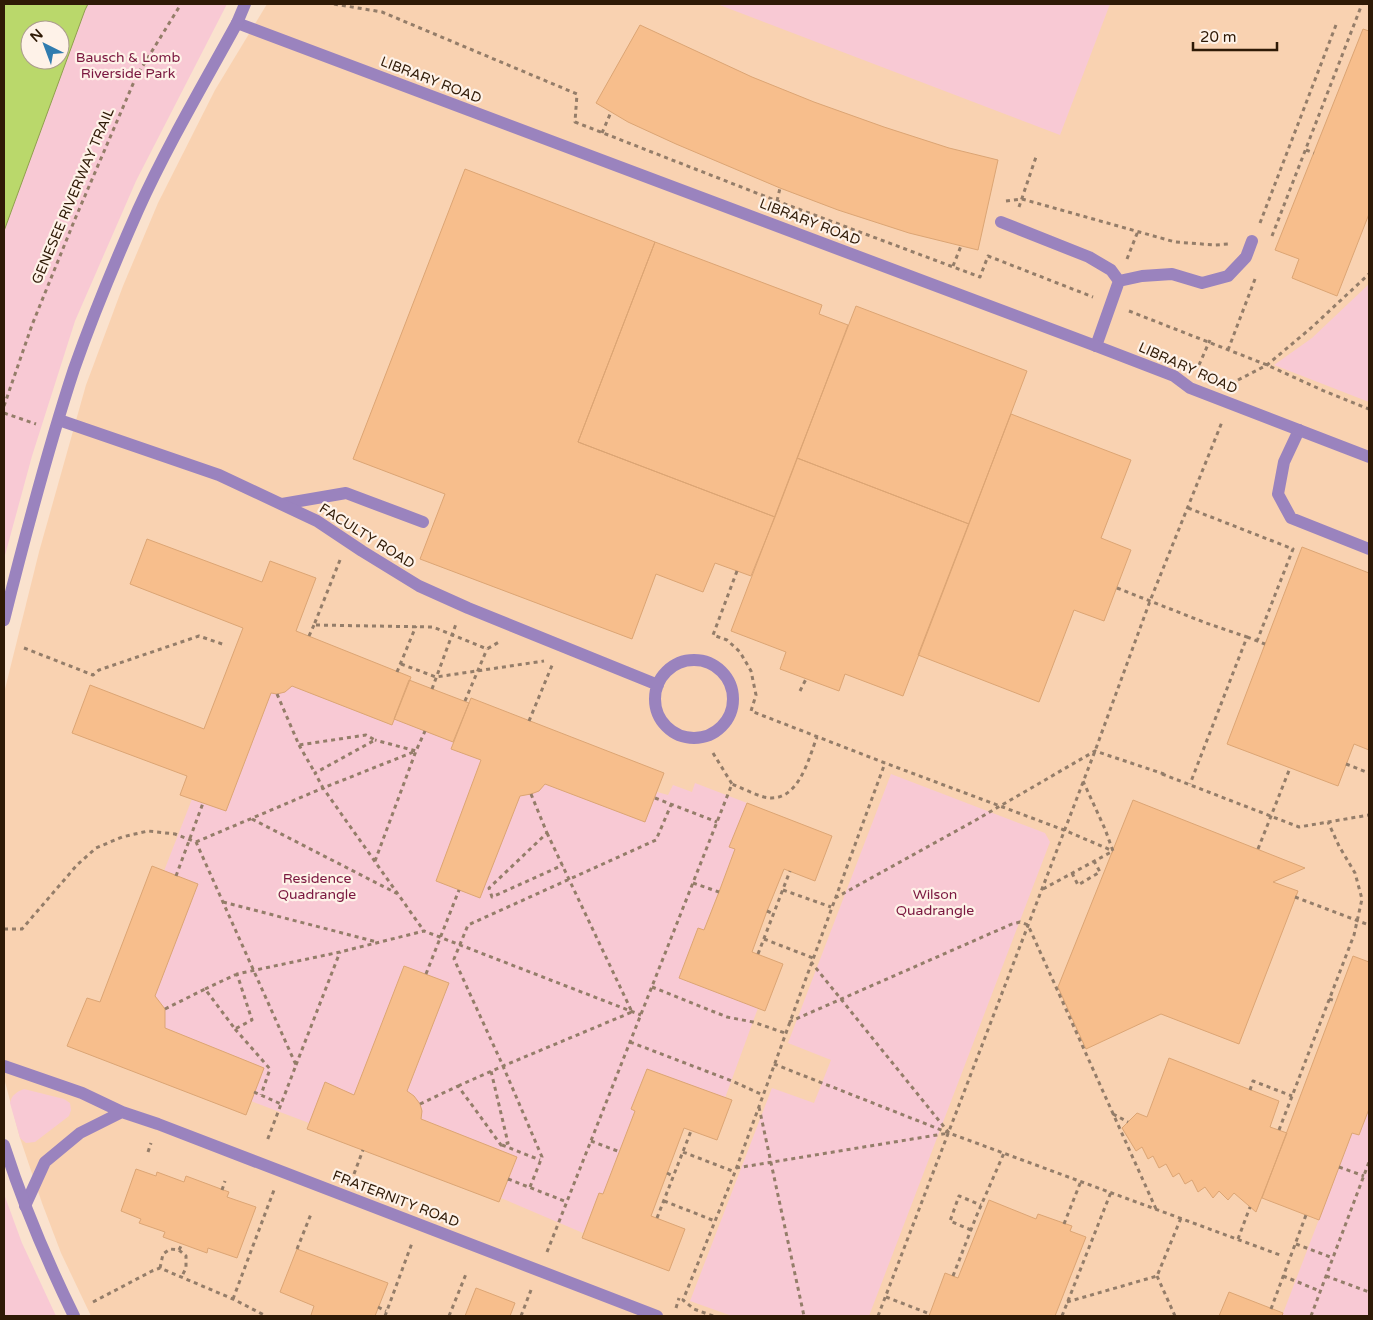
<svg xmlns="http://www.w3.org/2000/svg" width="1373" height="1320" viewBox="0 0 1373 1320" font-family="'Varela Round',sans-serif">
<rect width="100%" height="100%" fill="#fae2ce"/>
<path fill="#f9d2b1" d="M 267,4 L 1369,4 L 1369,1316 L 91,1316 L 61,1253 L 42,1203 L 20,1138 L 4,1078 L 4,693 L 39,552 L 86,385 L 123,286 L 158,203 L 215,90 Z"/>
<path fill="#f8c9d4" d="M 88,4 L 227,4 L 136,181 L 75,321 L 32,456 L 4,559 L 4,231 L 85,10 Z
M 717,4 L 1110,4 L 1060,135 Z
M 1369,284 L 1369,402 L 1274,365 L 1312,338 Z
M 292,686 L 391,725 L 394,719 L 453,742 L 452,749 L 481,760 L 436,881 L 480,897 L 520,796 C 531,795 538,792 545,784 L 645,822 L 657,792 L 668,795 L 673,785 L 692,792 L 695,783 L 747,803 L 730,847 L 735,849 L 704,930 L 698,928 L 679,978 L 758,1008 L 725,1098 L 647,1069 L 631,1109 L 635,1111 L 604,1194 L 599,1193 L 583,1233 L 501,1198 L 517,1157 L 421,1119 C 423,1105 418,1099 407,1091 L 449,983 L 404,966 L 354,1095 L 325,1082 L 309,1123 L 251,1101 L 264,1068 L 165,1028 L 165,1009 L 155,996 L 197,884 L 164,871 L 192,799 L 226,811 L 271,693 C 280,695 285,691 292,686 Z
M 891,774 L 1045,833 L 1050,842 L 869,1316 L 732,1316 L 690,1301 L 772,1088 L 814,1103 L 831,1060 L 788,1043 Z
M 24,1089 L 64,1099 L 70,1103 L 71,1110 L 69,1116 L 35,1142 L 26,1143 L 20,1138 L 10,1103 C 12,1095 16,1092 24,1089 Z
M 1369,1109 L 1369,1316 L 1282,1316 L 1352,1133 L 1359,1135 Z
M 4,1194 L 22,1243 L 56,1316 L 4,1316 Z"/>
<path fill="#bad86b" stroke="#909f4d" fill-rule="evenodd" d="M 4,4 L 88,4 L 85,10 L 4,231 ZM 30,30 L 60,30 L 60,60 L 30,60 Z"/>
<path fill="#f7be8c" stroke="#dca574" d="M 640,25 L 752,77 L 814,102 L 884,127 L 949,148 L 998,160 L 978,250 L 909,233 L 838,210 L 780,188 L 676,144 L 628,122 L 596,103 Z
M 1363,29 L 1369,31 L 1369,214 L 1337,296 L 1292,278 L 1299,259 L 1275,250 Z
M 465,169 L 655,242 L 578,442 L 775,517 L 751,576 L 715,563 L 703,592 L 656,574 L 632,639 L 420,559 L 445,494 L 353,459 Z
M 655,242 L 822,305 L 819,314 L 848,325 L 775,517 L 578,442 Z
M 856,306 L 1027,371 L 969,524 L 797,458 Z
M 1011,414 L 1131,460 L 1101,538 L 1131,550 L 1104,621 L 1074,610 L 1039,702 L 918,655 Z
M 797,458 L 969,524 L 903,696 L 845,674 L 839,691 L 780,669 L 786,652 L 731,631 Z
M 147,539 L 262,582 L 270,561 L 316,578 L 296,631 L 411,677 L 392,725 L 292,686 L 285,692 L 277,694 L 271,693 L 226,811 L 180,795 L 187,776 L 72,733 L 90,685 L 204,729 L 243,628 L 130,584 Z
M 1302,547 L 1369,573 L 1369,750 L 1354,744 L 1338,786 L 1227,744 Z
M 409,680 L 469,703 L 453,742 L 394,719 Z
M 471,698 L 664,773 L 645,822 L 545,784 L 539,791 L 531,794 L 520,796 L 480,898 L 436,881 L 481,760 L 451,749 Z
M 1133,800 L 1305,868 L 1273,882 L 1298,891 L 1239,1044 L 1161,1014 L 1086,1049 L 1058,987 Z
M 747,803 L 832,836 L 815,881 L 784,869 L 767,911 L 752,952 L 783,964 L 765,1011 L 679,978 L 698,928 L 704,930 L 719,892 L 735,849 L 729,847 Z
M 152,866 L 198,884 L 155,996 L 165,1009 L 165,1028 L 264,1068 L 246,1115 L 67,1046 L 87,998 L 100,1002 Z
M 1353,956 L 1369,962 L 1369,1109 L 1359,1135 L 1352,1133 L 1319,1220 L 1262,1198 Z
M 404,966 L 449,983 L 407,1091 L 414,1096 L 420,1104 L 422,1111 L 421,1119 L 517,1157 L 499,1202 L 307,1129 L 325,1082 L 354,1095 Z
M 1169,1058 L 1279,1101 L 1270,1127 L 1287,1133 L 1256,1212 L 1234,1193 L 1228,1200 L 1219,1191 L 1213,1198 L 1205,1187 L 1198,1192 L 1192,1180 L 1185,1184 L 1179,1173 L 1173,1177 L 1166,1164 L 1159,1168 L 1153,1156 L 1148,1159 L 1142,1147 L 1136,1151 L 1122,1128 L 1137,1113 L 1147,1117 Z
M 647,1069 L 732,1100 L 717,1140 L 684,1128 L 651,1216 L 685,1229 L 669,1271 L 582,1238 L 599,1193 L 603,1194 L 635,1111 L 631,1109 Z
M 136,1169 L 156,1176 L 157,1172 L 184,1182 L 186,1176 L 229,1192 L 227,1197 L 256,1207 L 237,1258 L 208,1248 L 207,1253 L 163,1237 L 165,1232 L 139,1223 L 141,1219 L 121,1211 Z
M 989,1200 L 1036,1219 L 1038,1214 L 1072,1226 L 1070,1231 L 1086,1237 L 1055,1316 L 929,1316 L 945,1273 L 958,1278 Z
M 297,1249 L 388,1283 L 375,1316 L 314,1316 L 311,1315 L 314,1306 L 280,1292 Z
M 476,1288 L 515,1303 L 510,1316 L 465,1316 Z
M 1229,1292 L 1283,1313 L 1282,1316 L 1219,1316 Z"/>
<g fill="none" stroke-linecap="round" stroke-linejoin="round">
<path stroke="#947d69" stroke-width="3" stroke-dasharray="4 4" stroke-linecap="butt" d="M 334,4 L 382,12 L 577,94 L 575,122 L 777,201 L 980,277 L 988,256 L 1093,297
M 602,133 L 611,112
M 1306,150 L 1314,153
M 777,201 L 780,188
M 1006,201 L 1022,199 L 1175,242 L 1215,245 L 1229,244
M 1019,207 L 1037,154
M 1260,223 L 1336,25
M 1272,236 L 1362,4
M 1127,259 L 1138,231
M 953,266 L 961,246
M 1129,311 L 1267,365 L 1324,391 L 1369,409
M 1228,350 L 1255,279
M 1199,365 L 1210,340
M 1238,380 L 1267,365 L 1311,328 L 1369,274
M 4,406 L 32,325 L 75,219 L 136,77 L 181,4
M 4,413 L 36,424
M 1188,508 L 1293,549 L 1257,641
M 340,560 L 314,625 L 433,627 L 487,649 L 499,642
M 737,571 L 713,635 L 727,640 L 740,652 L 751,671 L 756,695 L 751,711 L 885,763 L 1064,830 L 1113,851
M 1117,588 L 1206,623 L 1247,637 L 1190,784
M 309,636 L 314,625
M 1247,637 L 1265,644
M 24,648 L 93,675 L 99,670 L 199,636 L 225,645
M 401,664 L 436,677 L 544,661
M 397,672 L 416,626
M 432,689 L 456,624
M 800,691 L 806,679
M 277,694 L 299,745 L 366,735 L 375,740 L 315,773 L 323,788 L 416,751 L 375,740
M 465,701 L 487,649
M 529,721 L 553,663
M 299,745 L 315,773
M 713,753 L 732,784
M 1346,764 L 1369,773
M 1162,774 L 1299,827 L 1369,815
M 531,794 L 547,833 L 489,888 L 492,897 L 563,865
M 655,798 L 717,822
M 252,819 L 398,894
M 547,833 L 632,1012
M 196,842 L 323,788 L 424,931
M 1258,849 L 1290,768
M 375,861 L 416,751 L 425,731
M 1072,873 L 1078,885 L 1100,872 L 1094,861
M 176,876 L 203,803
M 693,883 L 719,892
M 1043,889 L 1113,851 L 1105,829 L 1083,781
M 783,890 L 831,907
M 835,898 L 976,820 L 1095,751 L 1164,774
M 223,902 L 377,942
M 767,911 L 774,914
M 4,929 L 22,929 L 77,865 L 96,848 L 122,837 L 148,831 L 175,834 L 196,842 L 296,1065 L 267,1141
M 764,939 L 813,958
M 758,954 L 790,871
M 426,974 L 459,890
M 652,987 L 727,1017 L 753,1022 L 785,1033
M 205,989 L 237,974
M 1329,999 L 1336,1001
M 165,1009 L 205,989 L 235,1029 L 252,1020 L 237,974 L 340,952 L 424,931 L 641,1015
M 789,1022 L 1012,924 L 1020,922 L 1028,925 L 1156,1209
M 235,1029 L 270,1069 L 261,1095
M 630,1042 L 732,1081 L 763,1095
M 774,1064 L 949,1133 L 1280,1255
M 296,1065 L 340,952
M 458,1086 L 503,1066 L 632,1012
M 1250,1090 L 1253,1081 L 1292,1096
M 254,1092 L 281,1104
M 420,1104 L 458,1086 L 501,1145 L 508,1143 L 491,1071
M 759,1107 L 804,1316
M 1113,1114 L 1128,1122
M 1279,1130 L 1354,935 L 1362,899 L 1355,873 L 1339,846 L 1328,822
M 591,1141 L 620,1152
M 502,1145 L 540,1160
M 148,1152 L 151,1143
M 683,1152 L 735,1172
M 1339,1167 L 1364,1176
M 736,1168 L 949,1133 L 811,962
M 667,1173 L 673,1176
M 354,1174 L 363,1150
M 508,1179 L 567,1202
M 530,1187 L 542,1157 L 503,1066 L 454,959 L 468,925 L 656,840 L 671,805
M 222,1190 L 225,1181
M 664,1201 L 715,1221
M 657,1218 L 691,1131
M 1064,1224 L 1081,1181
M 971,1230 L 950,1221 L 959,1196 L 981,1205
M 1238,1239 L 1250,1207
M 1296,1244 L 1333,1258
M 297,1249 L 311,1214
M 179,1250 L 182,1244
M 547,1252 L 732,784 C 742,788 753,794 764,797 C 798,805 808,760 817,737
M 160,1268 L 163,1254 L 170,1249 L 179,1250 L 186,1256 L 186,1268 L 182,1276
M 953,1276 L 976,1217 L 1004,1153
M 1157,1276 L 1175,1316
M 1283,1276 L 1320,1291
M 1326,1276 L 1369,1292
M 886,1297 L 930,1314
M 233,1299 L 274,1190
M 93,1302 L 152,1271 L 160,1268 L 233,1299 L 266,1316
M 1067,1302 L 1157,1276 L 1181,1218
M 378,1307 L 386,1311
M 676,1308 L 679,1298
M 1271,1309 L 1306,1215
M 385,1316 L 412,1243
M 449,1316 L 466,1274
M 521,1316 L 531,1290
M 713,1316 L 694,1309 L 683,1300 L 735,1172 L 885,763
M 878,1316 L 1095,751 L 1150,601 L 1222,422
M 1062,1316 L 1111,1192
M 1311,1316 L 1369,1162"/>
<path stroke="#9a83be" stroke-width="12" d="M 1001,222 L 1089,257 L 1111,270 L 1119,281 L 1096,346
M 1119,281 L 1142,276 L 1172,274 L 1202,283 L 1228,276 L 1246,257 L 1252,241
M 1299,430 L 1284,462 L 1278,494 L 1291,518 L 1369,549
M 282,504 L 346,493 L 423,522"/>
<path stroke="#9a83be" stroke-width="12" d="M 237,23 L 1096,346 L 1174,376 L 1190,388 L 1369,457
M 59,420 L 219,475 L 317,521 L 362,551 L 419,586 L 468,608 L 658,685
M655 699a39 39 0 1 1 78 0a39 39 0 1 1-78 0Z
M 4,1066 L 82,1093 L 122,1112 L 158,1124 L 657,1316
M 25,1206 L 45,1162 L 80,1133 L 122,1112"/>
<path stroke="#9a83be" stroke-width="12" d="M 4,620 C 25,536 47,451 74,369 C 93,315 115,262 138,210 C 167,146 203,85 237,23 L 245,4
M 4,1145 C 23,1204 47,1261 74,1316"/>
<path stroke="#947d69" stroke-width="3" stroke-dasharray="4 4" stroke-linecap="butt" d="M 1295,897 L 1369,925"/>
</g>
<g text-anchor="middle" dominant-baseline="central" stroke-width="4.5" stroke-linejoin="round" paint-order="stroke">
<g font-size="14" fill="#7a173f" stroke="#fef2e8">
<text x="128" y="57">Bausch &amp; Lomb<tspan x="128" dy="16">Riverside Park</tspan></text>
<text x="317" y="878">Residence<tspan x="317" dy="16">Quadrangle</tspan></text>
<text x="935" y="894">Wilson<tspan x="935" dy="16">Quadrangle</tspan></text>
</g>
<g font-size="14" fill="#2f1a06" stroke="#fef2e8">
<text transform="translate(431 80) rotate(21)">LIBRARY ROAD</text>
<text transform="translate(73 196) rotate(-67)">GENESEE RIVERWAY TRAIL</text>
<text transform="translate(810 222) rotate(21)">LIBRARY ROAD</text>
<text transform="translate(1188 368) rotate(24)">LIBRARY ROAD</text>
<text transform="translate(367 536) rotate(32)">FACULTY ROAD</text>
<text transform="translate(396 1199) rotate(21)">FRATERNITY ROAD</text>
</g>
</g>
<rect width="1373" height="1320" fill="none" stroke="#2f1a06" stroke-width="10"/>
<g transform="translate(45 45) rotate(318)"><circle r="24" fill="#fef2e8" stroke="#ab9c8e"/>
<path d="M0-4L9 19L0 12L-9 19Z" fill="#307caf"/>
<text y="-8" font-size="14" font-weight="bold" text-anchor="middle" fill="#2f1a06">N</text>
</g>
<path d="M1193 42v8h84v-8" fill="none" stroke="#2f1a06" stroke-width="2.5"/>
<text x="1200" y="42" font-size="15" fill="#2f1a06" stroke="#fef2e8" stroke-width="4" paint-order="stroke">20 m</text>
</svg>
